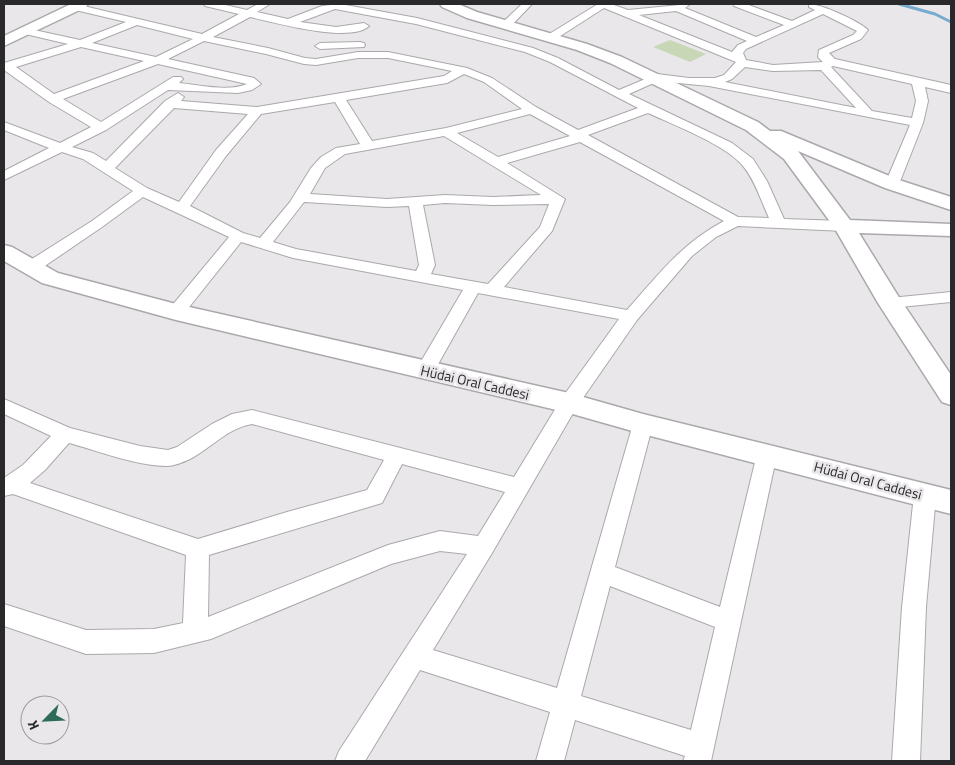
<svg xmlns="http://www.w3.org/2000/svg" width="955" height="765" viewBox="0 0 955 765" font-family="'Titillium Web',sans-serif">
<rect width="100%" height="100%" fill="#eae7eb"/>
<path fill="#c8d8b7" d="M 670,40 L 706,54 L 690,62 L 653,47 Z"/>
<g fill="none" stroke-linecap="round" stroke-linejoin="round">
<path stroke="#76abcd" stroke-width="3" d="M 899,4 L 935,14 L 951,22"/>
<defs>
<path id="street" d="M 75,4 L 202,34 L 239,14 L 205,6 L 204,4 L 221,4 L 247,10 L 258,4 L 270,4 L 257,12 L 288,19 L 322,6 L 340,4 L 417,18 L 533,48 L 558,58 L 619,90 L 657,74 L 689,78 L 715,78 L 724,75 L 736,62 L 604,8 L 554,40 L 546,40 L 545,38 L 546,36 L 598,4 L 611,4 L 628,10 L 690,4 L 685,8 L 756,37 L 784,25 L 734,6 L 733,4 L 746,4 L 792,21 L 815,10 L 809,7 L 809,4 C 821,4 859,21 868,30 L 861,39 L 829,53 L 835,59 L 951,85 L 951,93 L 925,87 L 928,101 L 923,123 L 899,184 L 897,187 L 887,187 L 885,184 L 910,125 L 709,86 L 658,81 L 629,94 L 732,143 L 753,159 L 767,181 L 784,219 L 844,221 L 849,223 L 852,226 L 849,229 L 844,231 L 738,226 L 716,237 L 692,256 L 637,320 L 576,408 L 492,553 L 433,650 L 557,688 L 633,424 L 636,419 L 643,417 L 650,419 L 653,424 L 615,567 L 720,607 L 757,454 L 760,448 L 767,446 L 774,448 L 777,454 L 711,761 L 683,761 L 685,756 L 575,720 L 564,761 L 536,761 L 550,712 L 420,670 L 365,761 L 335,761 L 339,751 L 467,554 L 440,551 L 391,564 L 211,639 L 154,653 L 86,654 L 4,626 L 4,604 L 86,630 L 154,629 L 183,623 L 186,555 L 13,494 L 4,496 L 4,478 L 23,465 L 51,436 L 4,414 L 4,399 L 70,428 L 140,446 L 168,450 L 177,447 L 212,424 L 232,414 L 252,410 L 514,477 L 562,398 L 619,319 L 478,293 L 432,375 L 425,377 L 418,375 L 416,370 L 463,290 L 293,258 L 241,242 L 182,316 L 176,318 L 170,316 L 167,312 L 170,308 L 229,237 L 143,197 L 102,227 L 36,272 L 24,272 L 22,268 L 24,264 L 92,221 L 133,191 L 83,159 L 62,152 L 4,180 L 4,171 L 49,148 L 4,130 L 4,122 L 60,143 L 91,127 L 49,102 L 4,70 L 4,63 L 68,44 L 21,33 L 20,31 L 21,29 L 25,28 L 80,40 L 126,22 L 71,9 L 70,7 ZM 335,9 L 416,24 L 525,52 L 550,62 L 638,108 L 578,130 L 536,107 L 492,78 L 467,68 L 388,52 L 358,52 L 316,59 L 305,58 L 268,48 L 213,37 L 250,17 C 274,22 350,44 369,26 L 364,23 L 336,27 L 300,22 ZM 676,11 L 747,41 L 738,45 L 732,52 L 639,15 ZM 823,14 L 857,31 L 853,35 L 819,50 L 818,57 L 823,62 L 773,65 L 746,60 L 743,53 L 746,49 ZM 137,25 L 193,39 L 156,57 L 92,43 ZM 204,41 L 266,54 L 304,64 L 316,65 L 358,58 L 388,58 L 452,71 L 444,76 L 257,107 L 181,101 L 184,97 L 178,93 L 165,101 L 106,161 L 93,153 L 72,147 L 106,130 L 168,90 L 238,93 L 252,90 L 261,84 L 254,78 L 168,59 ZM 81,47 L 144,61 L 54,94 L 16,67 ZM 158,64 L 247,84 C 228,92 199,85 179,83 L 183,79 L 181,77 L 173,77 L 101,122 L 63,99 ZM 833,66 L 912,84 L 916,101 L 912,118 L 872,111 L 831,67 ZM 745,67 L 773,71 L 821,70 L 856,108 L 725,82 L 732,79 ZM 464,74 L 484,82 L 522,109 L 446,128 L 372,141 L 346,100 L 447,83 ZM 335,102 L 360,144 L 336,148 L 321,157 L 311,168 L 290,202 L 260,238 L 243,233 L 190,206 L 226,156 L 261,114 ZM 174,108 L 248,114 L 216,150 L 179,202 L 147,188 L 115,168 ZM 648,113 C 674,125 726,145 743,166 C 755,180 761,201 769,218 L 738,217 L 588,135 ZM 530,114 L 570,136 L 498,157 L 457,133 ZM 444,136 L 541,195 L 493,197 L 445,195 L 387,199 L 310,194 L 325,168 L 345,154 ZM 580,142 L 724,221 C 681,244 659,274 627,310 L 504,287 L 552,231 L 565,199 L 507,163 ZM 304,202 L 387,207 L 409,206 L 419,265 L 416,271 L 296,249 L 273,242 ZM 445,203 L 493,205 L 549,204 L 540,227 L 488,284 L 431,274 L 435,265 L 423,205 ZM 252,424 L 384,460 L 367,490 L 287,512 L 198,539 L 30,483 L 45,470 L 69,443 C 99,451 136,466 167,466 C 174,466 186,461 192,458 C 212,447 228,428 252,424 ZM 402,464 L 505,492 L 478,536 L 440,531 L 388,545 L 208,617 L 209,555 L 382,503 ZM 610,586 L 715,627 L 691,730 L 581,696 Z
M 522,4 L 532,4 L 510,27 L 502,27 L 501,25 L 502,23 Z
M 360,42 L 364,43 L 365,45 L 364,47 L 320,49 L 315,46 L 320,43 Z
M 951,292 L 951,302 L 890,308 L 884,307 L 882,303 L 884,299 L 890,298 Z
M 925,486 L 933,489 L 936,495 L 926,607 L 920,761 L 892,761 L 902,607 L 914,495 L 917,489 Z"/>
<path id="secondary" d="M 71,4 L 88,4 L 86,7 L 4,46 L 4,36 Z
M 440,4 L 458,4 L 477,12 L 587,44 L 622,57 L 758,122 L 770,131 L 781,131 L 899,180 L 951,197 L 951,210 L 885,188 L 798,151 L 850,220 L 951,224 L 951,236 L 859,233 L 900,299 L 951,375 L 951,405 L 942,402 L 878,303 L 834,227 L 784,159 L 746,130 L 610,63 L 577,50 L 467,18 L 442,7 Z
M 4,245 L 12,247 L 58,273 L 176,304 L 569,393 L 643,414 L 951,490 L 951,514 L 643,434 L 569,413 L 176,320 L 42,283 L 4,261 Z"/>
</defs>
<use href="#street" stroke="#aba8ac" stroke-width="2"/>
<use href="#secondary" stroke="#aba8ac" stroke-width="3"/>
<use href="#street" fill="#fff" fill-rule="evenodd"/>
<use href="#secondary" fill="#fff" fill-rule="evenodd"/>
</g>
<g text-anchor="middle" dominant-baseline="central" stroke-width="5" stroke-linejoin="round" paint-order="stroke">
<g font-size="14" fill="#29282a" stroke="#eae7eb">
<text transform="translate(475 382) rotate(13)">Hüdai Oral Caddesi</text>
<text transform="translate(868 480) rotate(15)">Hüdai Oral Caddesi</text>
</g>
</g>
<rect width="955" height="765" fill="none" stroke="#29282a" stroke-width="10"/>
<g transform="translate(45 720) rotate(246)"><circle r="24" fill="#eae7eb" stroke="#9d9b9e"/>
<path d="M0-4L9 19L0 12L-9 19Z" fill="#2e6c59"/>
<text y="-8" font-size="14" font-weight="bold" text-anchor="middle" fill="#29282a">K</text>
</g>
</svg>
